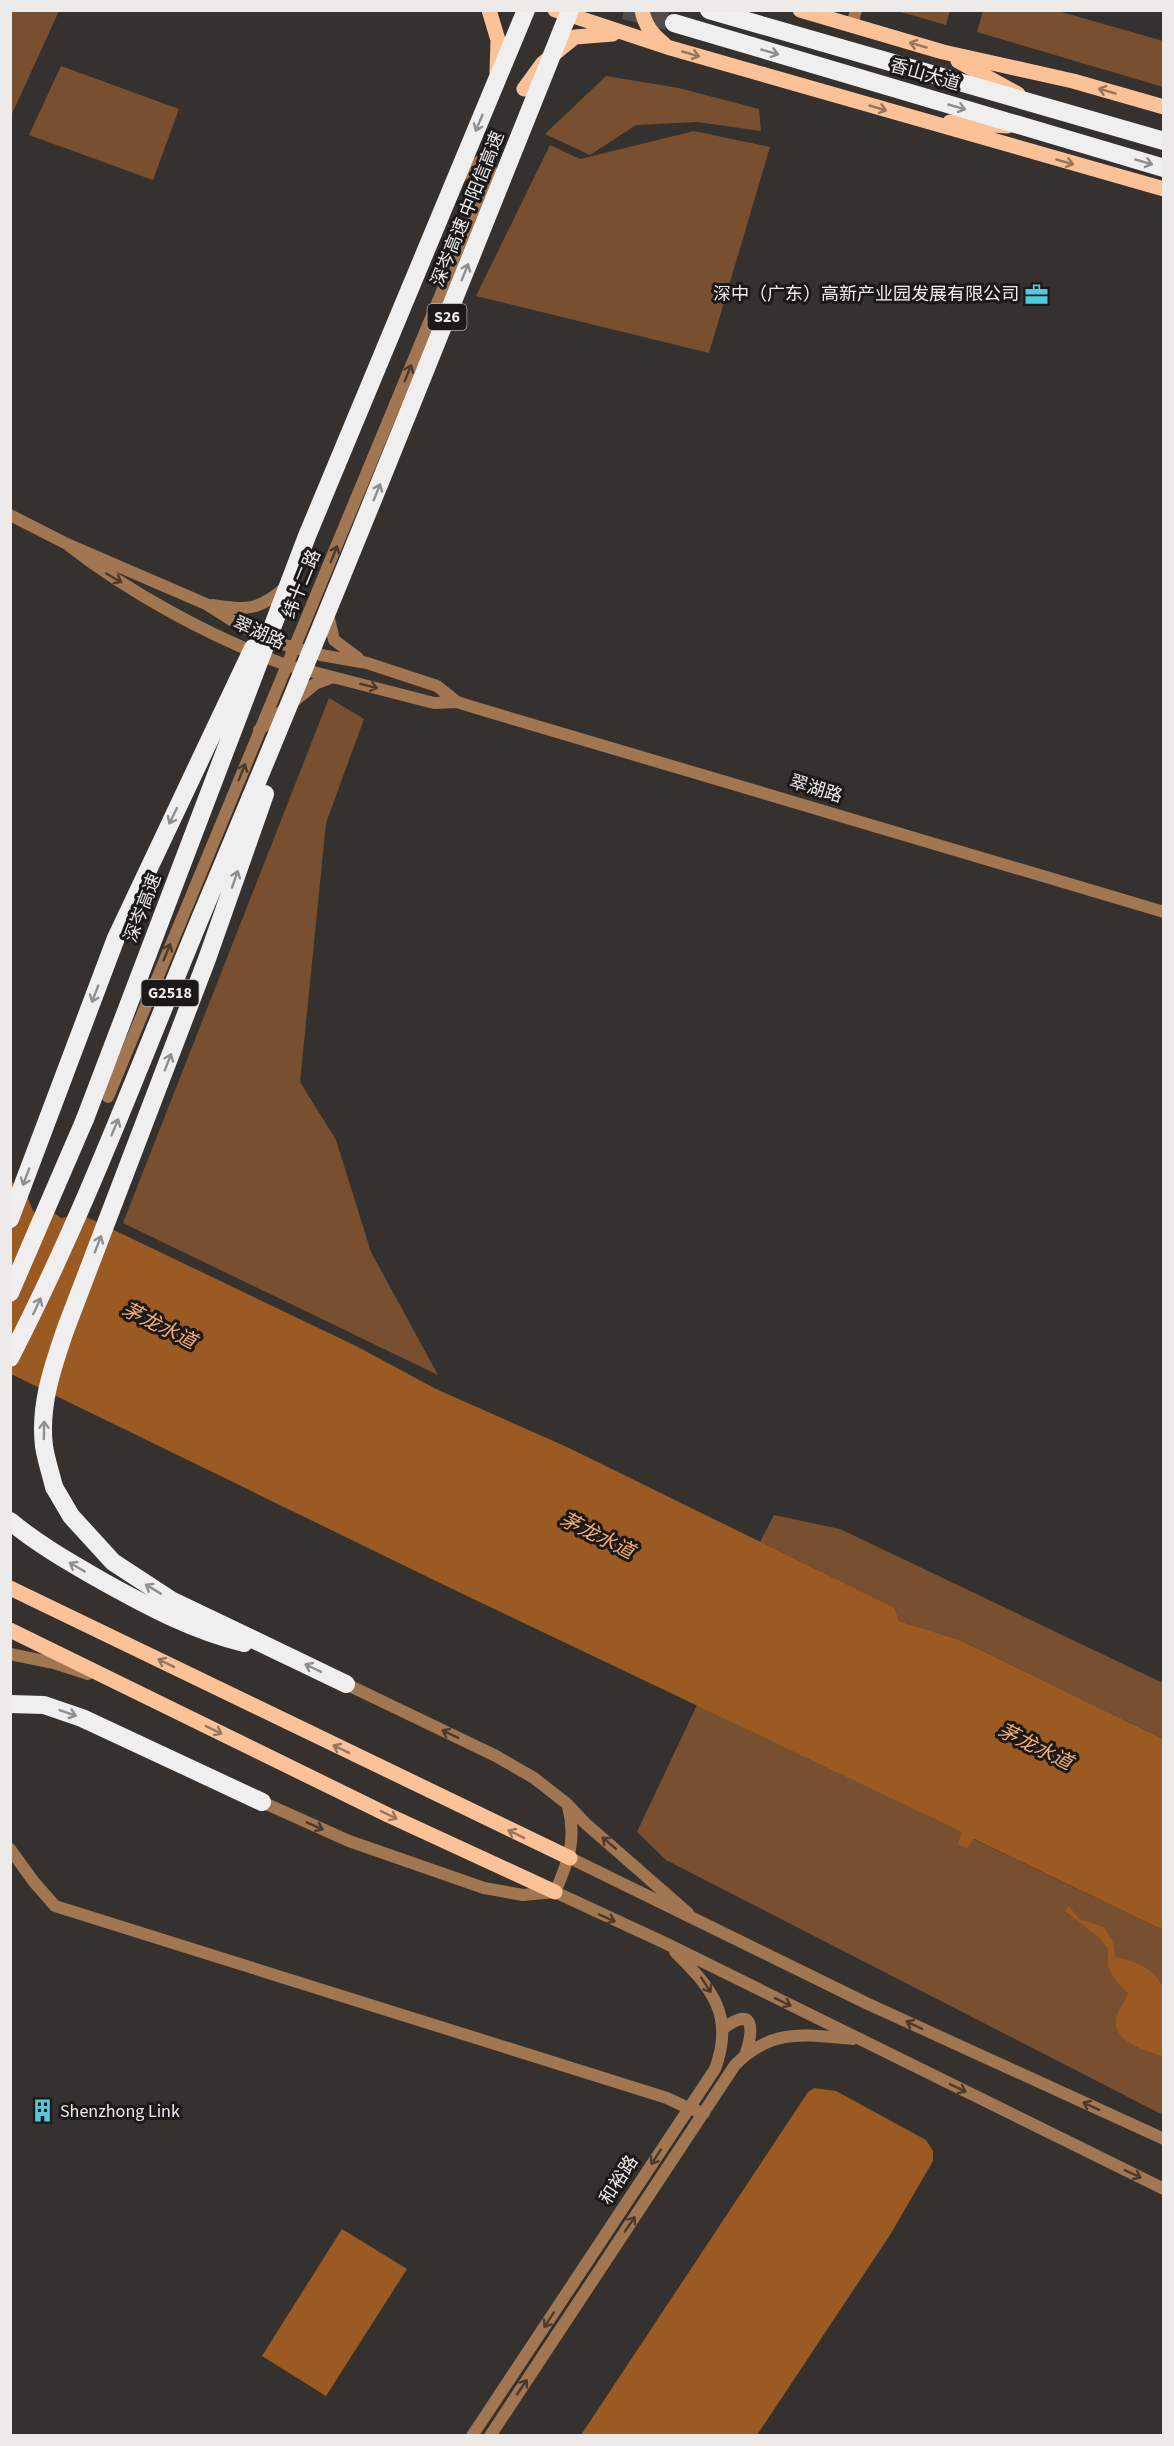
<svg xmlns="http://www.w3.org/2000/svg" width="1174" height="2446" viewBox="0 0 1174 2446" font-family="'Source Sans 3','Noto Sans SC',sans-serif">
<rect width="100%" height="100%" fill="#34312f"/>
<path fill="#78502f" d="M 11,10 L 59,11 L 11,116 L 10,11 Z
M 897,11 L 950,11 L 946,25 Z
M 983,11 L 1058,11 L 1163,41 L 1163,87 L 977,32 Z
M 61,66 L 179,109 L 153,180 L 29,135 Z
M 606,76 L 679,88 L 759,109 L 761,131 L 697,122 L 636,125 L 590,155 L 545,134 Z
M 694,131 L 770,147 L 709,353 L 476,296 L 550,145 L 580,159 Z
M 329,698 L 364,719 L 326,823 L 300,1082 L 336,1140 L 371,1252 L 438,1375 L 123,1223 Z
M 774,1515 L 840,1529 L 1163,1683 L 1163,1739 L 960,1640 L 899,1621 L 895,1608 L 760,1542 Z
M 697,1705 L 963,1832 L 957,1843 L 973,1839 L 1163,1930 L 1163,2115 L 666,1860 L 637,1832 Z"/>
<path fill="#9a5a21" d="M 10,1180 L 26,1193 L 33,1211 L 38,1214 L 50,1210 L 61,1218 L 80,1215 L 93,1220 L 356,1346 L 436,1389 L 567,1447 L 895,1608 L 899,1621 L 960,1640 L 1163,1739 L 1163,1930 L 974,1839 L 967,1848 L 957,1844 L 962,1832 L 442,1584 L 11,1374 Z
M 1069,1906 L 1079,1919 L 1104,1927 L 1113,1942 L 1115,1957 C 1135,1961 1154,1968 1163,1987 L 1163,2057 C 1147,2050 1113,2043 1116,2019 C 1117,2011 1125,2001 1128,1993 L 1114,1978 L 1108,1966 L 1108,1949 L 1101,1939 L 1065,1911 Z
M 814,2088 L 836,2091 L 926,2140 L 933,2151 L 933,2161 L 890,2235 L 757,2435 L 581,2435 L 808,2092 Z
M 342,2229 L 407,2269 L 326,2396 L 262,2356 Z"/>
<g fill="none" stroke-linecap="round" stroke-linejoin="round">
<path stroke="#504d4b" stroke-width="18" stroke-dasharray="18 9" stroke-linecap="butt" d="M 624,10 L 674,23"/>
<path stroke="#a37652" stroke-width="12" d="M 852,26 L 856,10
M 460,177 L 489,154
M 10,515 L 67,544 L 206,604 L 244,628 L 271,641 L 321,655 L 367,663 L 437,686 L 457,702
M 67,544 C 129,593 211,637 286,665 L 434,703 L 457,702 L 473,707 L 1164,912
M 212,605 C 247,611 260,610 287,586
M 328,614 L 334,640 L 358,658
M 259,730 L 315,684 L 333,677
M 108,1097 L 491,173 L 489,154
M 10,1654 L 54,1663 L 88,1674
M 346,1684 L 496,1756 L 534,1778 L 566,1803 L 585,1823 L 688,1913
M 262,1802 L 349,1841 L 484,1888 L 523,1895 L 555,1892 L 665,1943 L 1164,2189
M 10,1849 L 34,1882 L 55,1906 L 667,2098 L 688,2108 L 704,2113
M 570,1858 L 866,2003 L 1164,2139
M 555,1892 C 568,1863 577,1839 568,1807
M 724,2028 C 755,2005 753,2030 746,2053
M 472,2436 L 715,2069 C 735,2016 712,1988 675,1952
M 490,2436 L 735,2065 C 773,2027 805,2035 853,2039"/>
<path stroke="#fbc297" stroke-width="15" d="M 489,10 L 498,40 L 497,72
M 555,10 L 667,47 L 1164,189
M 642,10 C 645,26 652,34 664,44
M 800,10 L 943,52 L 1073,81 L 1164,107
M 958,61 L 1018,94
M 524,89 L 543,63 L 575,37 L 613,34
M 950,122 L 1007,126
M 10,1588 L 570,1858
M 10,1630 L 388,1815 L 555,1892"/>
<path stroke="#efefef" stroke-width="18" d="M 709,10 L 1164,141
M 674,23 L 1164,168
M 10,1293 L 85,1119
M 54,1487 L 71,1516 L 113,1562 L 171,1600 L 346,1684
M 10,1521 C 39,1545 71,1563 104,1582 C 149,1607 194,1631 244,1643
M 10,1704 L 44,1705 L 82,1718 L 262,1802"/>
<path stroke="#efefef" stroke-width="18" d="M 85,1119 L 307,536 L 526,10
M 10,1219 L 116,938 L 253,648
M 10,1358 C 84,1215 140,1063 202,914 C 328,614 449,312 570,10
M 54,1487 C 51,1474 46,1460 44,1446 C 39,1405 53,1366 66,1328 L 207,959 L 265,794"/>
</g>
<defs><path id="oneway-shaft" d="M-6 0H5M1.5-3L5.5 0L1.5 3" fill="none" stroke-width="1.6" stroke-linecap="round" stroke-linejoin="round" transform="scale(1.5)"/></defs>
<g stroke="#96765e">
<use href="#oneway-shaft" transform="translate(918 45) rotate(-164)"/>
<use href="#oneway-shaft" transform="translate(691 54) rotate(16)"/>
<use href="#oneway-shaft" transform="translate(1107 91) rotate(-164)"/>
<use href="#oneway-shaft" transform="translate(878 108) rotate(16)"/>
<use href="#oneway-shaft" transform="translate(1065 162) rotate(16)"/>
<use href="#oneway-shaft" transform="translate(166 1663) rotate(-154)"/>
<use href="#oneway-shaft" transform="translate(214 1730) rotate(26)"/>
<use href="#oneway-shaft" transform="translate(341 1749) rotate(-154)"/>
<use href="#oneway-shaft" transform="translate(389 1815) rotate(26)"/>
<use href="#oneway-shaft" transform="translate(516 1834) rotate(-154)"/>
</g>
<g stroke="#908f8f">
<use href="#oneway-shaft" transform="translate(770 52) rotate(16)"/>
<use href="#oneway-shaft" transform="translate(957 107) rotate(16)"/>
<use href="#oneway-shaft" transform="translate(479 123) rotate(113)"/>
<use href="#oneway-shaft" transform="translate(1144 162) rotate(16)"/>
<use href="#oneway-shaft" transform="translate(465 272) rotate(-68)"/>
<use href="#oneway-shaft" transform="translate(377 492) rotate(-68)"/>
<use href="#oneway-shaft" transform="translate(173 816) rotate(116)"/>
<use href="#oneway-shaft" transform="translate(235 879) rotate(-71)"/>
<use href="#oneway-shaft" transform="translate(95 994) rotate(111)"/>
<use href="#oneway-shaft" transform="translate(168 1062) rotate(-69)"/>
<use href="#oneway-shaft" transform="translate(115 1127) rotate(-67)"/>
<use href="#oneway-shaft" transform="translate(26 1177) rotate(111)"/>
<use href="#oneway-shaft" transform="translate(98 1244) rotate(-69)"/>
<use href="#oneway-shaft" transform="translate(37 1306) rotate(-65)"/>
<use href="#oneway-shaft" transform="translate(44 1430) rotate(-89)"/>
<use href="#oneway-shaft" transform="translate(77 1567) rotate(-150)"/>
<use href="#oneway-shaft" transform="translate(153 1589) rotate(-149)"/>
<use href="#oneway-shaft" transform="translate(313 1668) rotate(-154)"/>
<use href="#oneway-shaft" transform="translate(68 1713) rotate(19)"/>
</g>
<g stroke="#4b3a2d">
<use href="#oneway-shaft" transform="translate(408 373) rotate(-68)"/>
<use href="#oneway-shaft" transform="translate(334 554) rotate(-68)"/>
<use href="#oneway-shaft" transform="translate(114 578) rotate(30)"/>
<use href="#oneway-shaft" transform="translate(369 686) rotate(14)"/>
<use href="#oneway-shaft" transform="translate(242 772) rotate(-68)"/>
<use href="#oneway-shaft" transform="translate(167 952) rotate(-68)"/>
<use href="#oneway-shaft" transform="translate(450 1734) rotate(-154)"/>
<use href="#oneway-shaft" transform="translate(315 1826) rotate(24)"/>
<use href="#oneway-shaft" transform="translate(609 1843) rotate(-140)"/>
<use href="#oneway-shaft" transform="translate(607 1918) rotate(24)"/>
<use href="#oneway-shaft" transform="translate(706 1985) rotate(57)"/>
<use href="#oneway-shaft" transform="translate(783 2002) rotate(26)"/>
<use href="#oneway-shaft" transform="translate(914 2025) rotate(-155)"/>
<use href="#oneway-shaft" transform="translate(958 2088) rotate(26)"/>
<use href="#oneway-shaft" transform="translate(1091 2106) rotate(-155)"/>
<use href="#oneway-shaft" transform="translate(656 2157) rotate(123)"/>
<use href="#oneway-shaft" transform="translate(1133 2174) rotate(25)"/>
<use href="#oneway-shaft" transform="translate(630 2224) rotate(-56)"/>
<use href="#oneway-shaft" transform="translate(549 2320) rotate(123)"/>
<use href="#oneway-shaft" transform="translate(522 2387) rotate(-56)"/>
</g>
<defs>
<symbol id="office-bare" viewBox="-9 -9 18 18"><path d="M-6-3h4V-5.5h4V-3h4V5H-6ZM-1-4.5V-3h2v-1.5ZM-6 0V1H6V0Z" fill="#53cadc" stroke="#1b1919" stroke-width="2.5" paint-order="stroke"/></symbol>
<symbol id="building-bare" viewBox="-9 -9 18 18"><path d="M-4-6H4V6H1V3H-1V6H-4ZM-2.5-4.3h1.7v1.8h-1.7ZM.8-4.3h1.7v1.8H.8ZM-2.5-1h1.7V.8h-1.7ZM.8-1h1.7V.8H.8Z" fill="#53cadc" stroke="#1b1919" stroke-width="2.5" paint-order="stroke"/></symbol>
</defs>
<g fill-rule="evenodd">
<use href="#office-bare" x="1020" y="278" width="33" height="33"/>
<use href="#building-bare" x="26" y="2094" width="33" height="33"/>
</g>
<g text-anchor="middle" dominant-baseline="central" stroke-width="6" stroke-linejoin="round" paint-order="stroke">
<g fill="#1b1919" stroke="#aeacab" stroke-width="1.5">
<rect x="427.5" y="304" width="39" height="26" rx="4.5"/>
<rect x="141.5" y="980" width="57" height="26" rx="4.5"/>
</g>
<g font-size="16" font-weight="bold" fill="#edebea">
<text x="447" y="317">S26</text>
<text x="170" y="993">G2518</text>
</g>
<g font-size="18" fill="#edebea" stroke="#1b1919">
<text transform="translate(925 75) rotate(16)">香山大道</text>
<text transform="translate(468 209) rotate(-68)">深岑高速 中阳信高速</text>
<text transform="translate(302 584) rotate(-68)">纬十二路</text>
<text transform="translate(259 633) rotate(24)">翠湖路</text>
<text transform="translate(816 789) rotate(17)">翠湖路</text>
<text transform="translate(143 908) rotate(-69)">深岑高速</text>
<text transform="translate(619 2180) rotate(-57)">和裕路</text>
</g>
<g font-size="18" fill="#edebea" stroke="#1b1919" text-anchor="end">
<text x="1019" y="294">深中（广东）高新产业园发展有限公司</text>
<text x="60" y="2111" text-anchor="start">Shenzhong Link</text>
</g>
<g font-size="20" font-style="italic" fill="#f4ad74" stroke="#1b1919">
<text transform="translate(159 1326) rotate(26)">茅龙水道</text>
<text transform="translate(597 1536) rotate(26)">茅龙水道</text>
<text transform="translate(1035 1747) rotate(26)">茅龙水道</text>
</g>
</g>
<rect width="1174" height="2446" fill="none" stroke="#edebea" stroke-width="24"/>
</svg>
